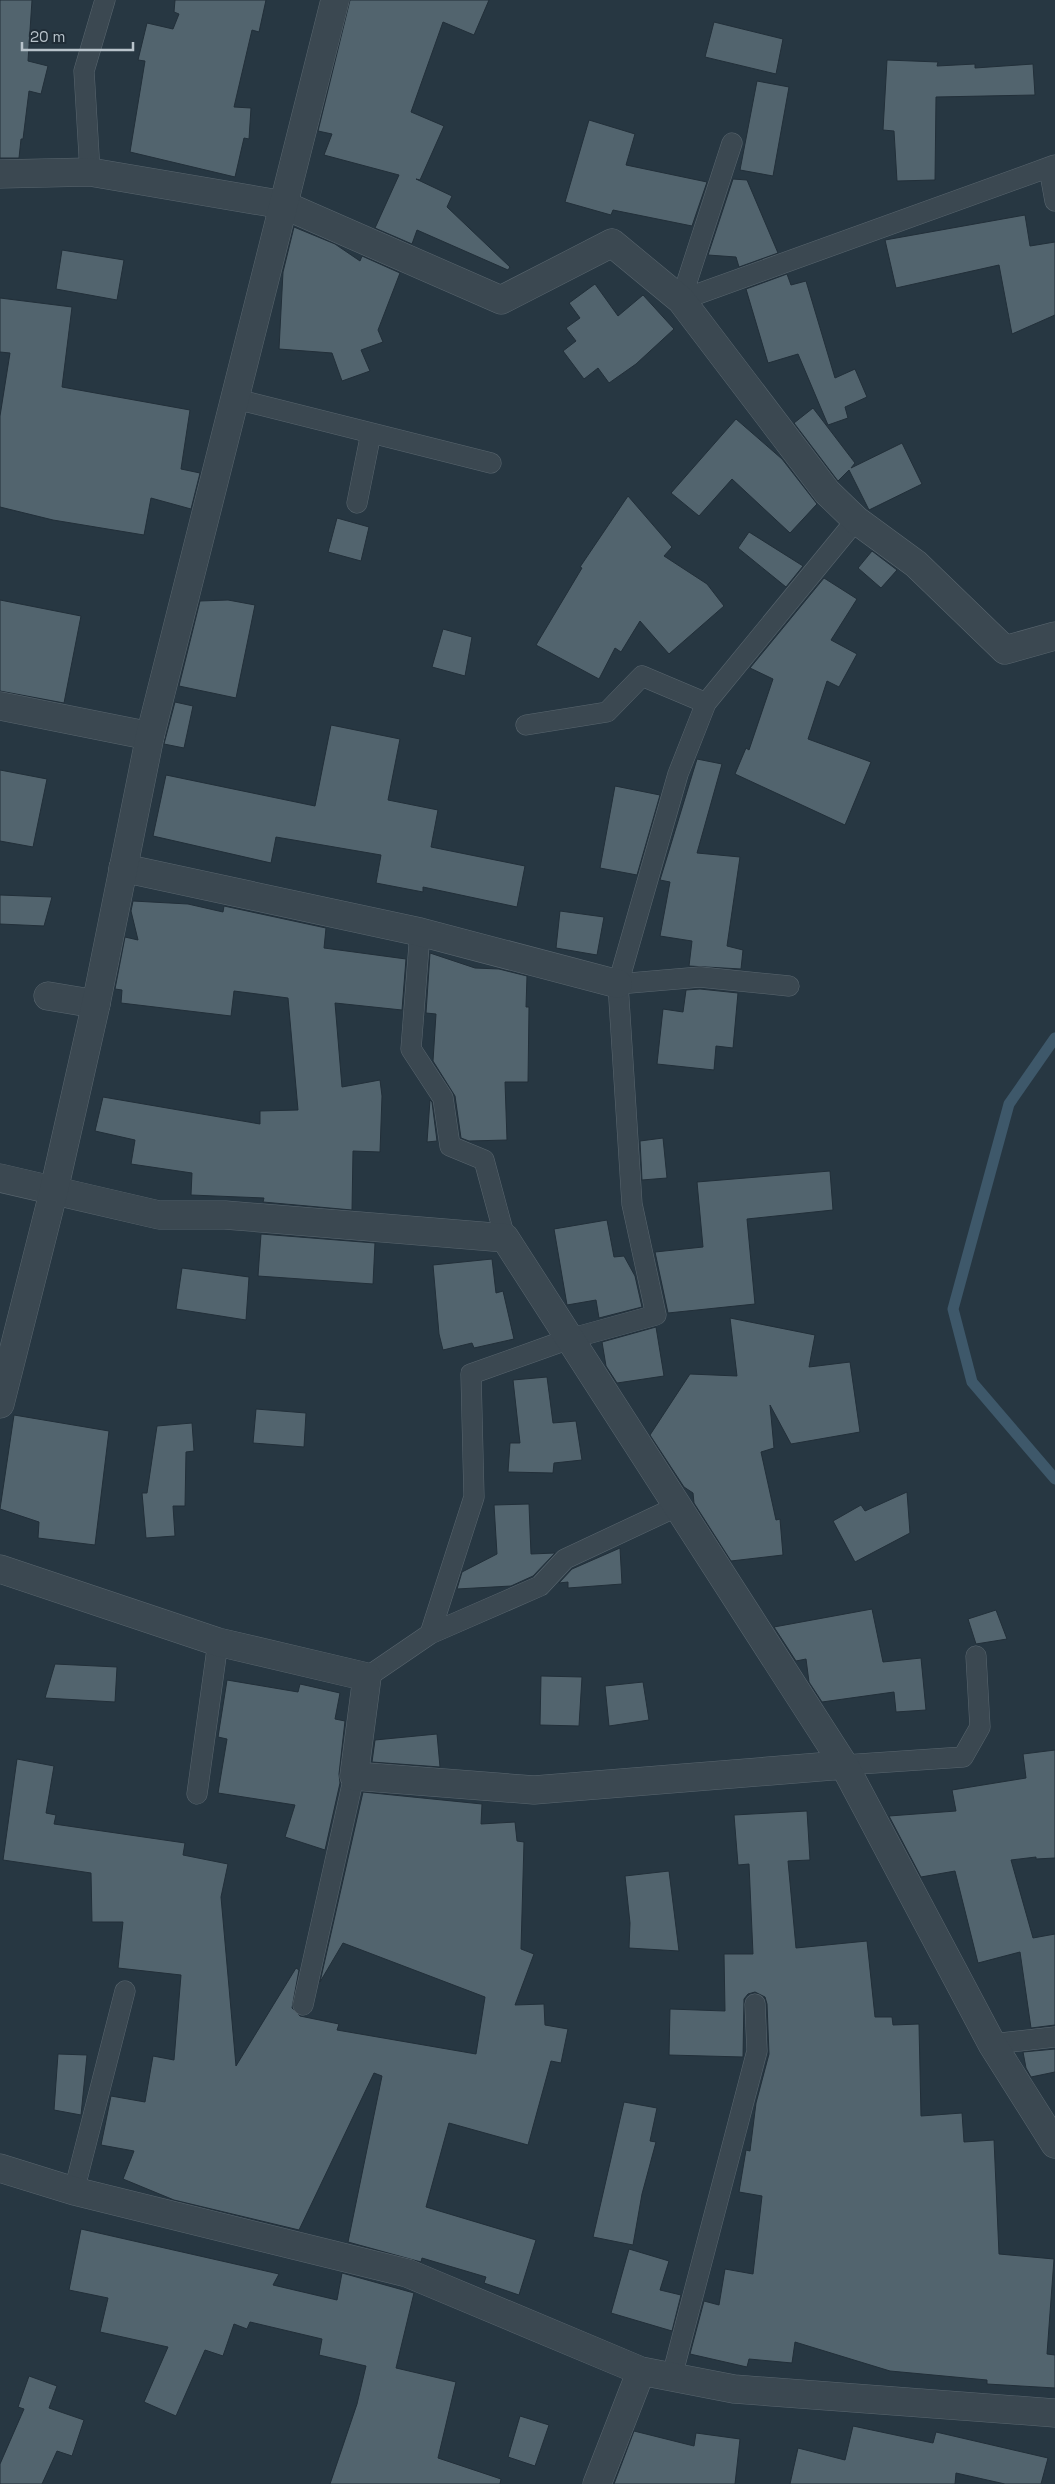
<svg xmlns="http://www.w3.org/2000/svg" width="1055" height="2484" viewBox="0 0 1055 2484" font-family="'Space Grotesk',sans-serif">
<rect width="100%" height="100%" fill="#273742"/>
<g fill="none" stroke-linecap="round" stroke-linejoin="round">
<path stroke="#3e586a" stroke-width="11" d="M 1055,1038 L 1009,1104 L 953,1309 L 972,1382 L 1055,1479"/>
</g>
<path fill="#52646e" stroke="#222f39" d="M 0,0 L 32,0 L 28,61 L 48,66 L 41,94 L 29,91 L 23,139 L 21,139 L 19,158 L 0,158 Z
M 175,0 L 266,0 L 259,32 L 252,30 L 234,107 L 251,108 L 249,139 L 244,138 L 235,177 L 130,152 L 145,61 L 138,60 L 147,23 L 173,29 L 179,14 L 174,12 Z
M 350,0 L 489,0 L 474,35 L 443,22 L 411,112 L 444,126 L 420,180 L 416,179 L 452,196 L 447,207 L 510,267 L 508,270 L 417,230 L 412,244 L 375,228 L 399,175 L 324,155 L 332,134 L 318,131 Z
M 714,22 L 783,39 L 776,74 L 705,57 Z
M 887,60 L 938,62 L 937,66 L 975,64 L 975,68 L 1033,64 L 1035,95 L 936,97 L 935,180 L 897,181 L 894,131 L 883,130 Z
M 757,81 L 789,87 L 773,176 L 740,170 Z
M 589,120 L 635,134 L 626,165 L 707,182 L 692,226 L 613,210 L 611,215 L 565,202 Z
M 733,179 L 747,180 L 778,253 L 739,267 L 736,257 L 708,255 Z
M 1025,215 L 1030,246 L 1055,242 L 1055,315 L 1012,334 L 999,265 L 896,288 L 885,240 Z
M 294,227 L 335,244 L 360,261 L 362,256 L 400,273 L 378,330 L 383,342 L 361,350 L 370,371 L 342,381 L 332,353 L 279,349 L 283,272 Z
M 62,250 L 124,260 L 117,300 L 56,289 Z
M 787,274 L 791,285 L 806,281 L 835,378 L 855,369 L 867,397 L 845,407 L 848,418 L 828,425 L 798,354 L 768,363 L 746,289 Z
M 595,284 L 618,316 L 643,295 L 674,329 L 636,364 L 609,383 L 598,368 L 584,379 L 563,351 L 576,341 L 566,328 L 580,318 L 569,303 Z
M 0,298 L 72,307 L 62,387 L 190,410 L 181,469 L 200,473 L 191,509 L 151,498 L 144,535 L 53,520 L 0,507 L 0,416 L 10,353 L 0,352 Z
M 813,408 L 855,463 L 851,468 L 902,443 L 922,484 L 869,510 L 849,470 L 838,481 L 794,423 Z
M 736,419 L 782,459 L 817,504 L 790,533 L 732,479 L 699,516 L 671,493 Z
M 628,496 L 672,547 L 664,556 L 707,584 L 724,606 L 669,654 L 640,621 L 621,652 L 615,648 L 599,679 L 536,645 L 582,568 L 580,567 Z
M 337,518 L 369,527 L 361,561 L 328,552 Z
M 749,532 L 803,566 L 786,587 L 738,548 Z
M 872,551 L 897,570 L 881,588 L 858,568 Z
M 824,578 L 857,599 L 831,640 L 857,654 L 839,687 L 827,681 L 808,739 L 871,762 L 845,825 L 735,774 L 746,748 L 749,750 L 773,679 L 750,668 Z
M 0,600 L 81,616 L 64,703 L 0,691 Z
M 228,600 L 255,605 L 236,698 L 179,686 L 200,601 Z
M 443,629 L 472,637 L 465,676 L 432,667 Z
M 175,702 L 193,706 L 184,748 L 164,744 Z
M 331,725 L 400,739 L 388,800 L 438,810 L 431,847 L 525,866 L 517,907 L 423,887 L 423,892 L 376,883 L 381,855 L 276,837 L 271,863 L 153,836 L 166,775 L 315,806 Z
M 697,759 L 722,764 L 697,853 L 740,857 L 727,946 L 743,950 L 741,969 L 689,966 L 692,941 L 660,936 L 670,882 L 660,880 Z
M 0,770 L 47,779 L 33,847 L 0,841 Z
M 615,786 L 660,795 L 637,875 L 600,868 Z
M 0,895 L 52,897 L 44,926 L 0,924 Z
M 133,901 L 188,904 L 223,912 L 224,906 L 326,928 L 324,948 L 406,959 L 402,1010 L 335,1003 L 342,1087 L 380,1080 L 382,1096 L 380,1152 L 353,1151 L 352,1210 L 263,1202 L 264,1198 L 191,1195 L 192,1173 L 131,1164 L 135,1140 L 95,1131 L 103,1097 L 260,1124 L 260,1111 L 298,1110 L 288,998 L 234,991 L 231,1016 L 121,1003 L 122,990 L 115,989 L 125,937 L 138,940 L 131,911 Z
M 560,911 L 604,917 L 597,955 L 556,948 Z
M 430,953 L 475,968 L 499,969 L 527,976 L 526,1007 L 529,1007 L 528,1082 L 505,1082 L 507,1140 L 469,1141 L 461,1138 L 455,1096 L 433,1061 L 436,1014 L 426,1013 Z
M 700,989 L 738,993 L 733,1048 L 716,1046 L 714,1070 L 657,1064 L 663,1009 L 683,1012 L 686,990 Z
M 430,1100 L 432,1102 L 437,1141 L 427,1142 Z
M 663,1138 L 667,1178 L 642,1180 L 640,1141 Z
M 830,1171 L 833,1210 L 747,1219 L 755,1304 L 668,1313 L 655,1252 L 703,1247 L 697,1182 Z
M 607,1220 L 614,1257 L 624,1256 L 635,1276 L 642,1307 L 599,1318 L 596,1300 L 567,1305 L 554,1229 Z
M 261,1234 L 375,1243 L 373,1284 L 258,1276 Z
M 492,1259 L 496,1293 L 503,1291 L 514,1339 L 474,1348 L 472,1343 L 443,1350 L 439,1334 L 433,1265 Z
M 182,1268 L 249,1277 L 246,1320 L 176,1309 Z
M 730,1318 L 815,1335 L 809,1367 L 850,1362 L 860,1432 L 791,1444 L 770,1405 L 774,1448 L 761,1452 L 776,1520 L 780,1519 L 783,1555 L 731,1561 L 694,1503 L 693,1493 L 684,1487 L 650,1435 L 690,1374 L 737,1376 Z
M 656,1327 L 664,1376 L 617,1383 L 606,1366 L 602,1342 Z
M 547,1377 L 553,1423 L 576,1421 L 582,1460 L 554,1463 L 553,1473 L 508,1472 L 510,1443 L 520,1443 L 513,1380 Z
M 256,1409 L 306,1413 L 304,1447 L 253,1443 Z
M 14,1415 L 109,1431 L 95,1545 L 38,1538 L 39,1522 L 0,1509 Z
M 192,1423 L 194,1451 L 186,1452 L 185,1506 L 173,1506 L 175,1536 L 146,1538 L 142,1493 L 147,1493 L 157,1426 Z
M 907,1492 L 910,1533 L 855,1562 L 833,1521 L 861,1505 L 865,1511 Z
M 529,1504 L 531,1554 L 555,1553 L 533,1576 L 511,1586 L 457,1589 L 462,1572 L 497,1554 L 494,1505 Z
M 620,1548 L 622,1584 L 568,1588 L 568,1582 L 559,1583 L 572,1569 Z
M 872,1609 L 883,1662 L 921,1658 L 926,1710 L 896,1712 L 894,1692 L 822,1702 L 809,1682 L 806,1659 L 796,1661 L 774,1627 Z
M 996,1610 L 1007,1639 L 976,1644 L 968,1619 Z
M 55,1664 L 117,1667 L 115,1702 L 45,1698 Z
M 541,1676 L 582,1677 L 579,1726 L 540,1725 Z
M 227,1680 L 298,1692 L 300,1684 L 340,1693 L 335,1719 L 345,1721 L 339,1774 L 340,1783 L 325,1850 L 285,1837 L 295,1805 L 218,1793 L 227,1739 L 218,1737 Z
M 643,1682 L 649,1720 L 609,1726 L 605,1686 Z
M 437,1734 L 440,1767 L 372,1762 L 375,1740 Z
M 1055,1750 L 1055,1858 L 1036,1859 L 1036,1857 L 1011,1860 L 1033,1938 L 1055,1934 L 1055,2025 L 1031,2028 L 1020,1952 L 978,1963 L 955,1871 L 921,1877 L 889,1816 L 956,1811 L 952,1790 L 1026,1778 L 1023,1754 Z
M 17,1759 L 54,1766 L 46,1813 L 56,1815 L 54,1824 L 185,1843 L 183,1855 L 228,1864 L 221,1897 L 236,2066 L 296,1968 L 299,1970 L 292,2008 L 300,2016 L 339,2024 L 337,2030 L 476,2054 L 485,1997 L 343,1943 L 320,1982 L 363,1792 L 482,1804 L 481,1824 L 515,1822 L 517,1841 L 524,1842 L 521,1949 L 534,1954 L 515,2005 L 544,2004 L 545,2025 L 568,2029 L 561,2063 L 551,2061 L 528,2145 L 449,2123 L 426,2207 L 536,2240 L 519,2295 L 484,2283 L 486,2277 L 422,2258 L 421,2262 L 348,2242 L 382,2076 L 374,2073 L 299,2230 L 174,2200 L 123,2179 L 134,2151 L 101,2145 L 111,2096 L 145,2102 L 153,2056 L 174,2060 L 181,1975 L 118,1968 L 123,1922 L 92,1922 L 91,1873 L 3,1860 Z
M 807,1811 L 810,1860 L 788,1861 L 796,1948 L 867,1941 L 875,2017 L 892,2017 L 893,2025 L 919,2024 L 921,2116 L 962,2113 L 964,2142 L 994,2140 L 999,2254 L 1054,2259 L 1047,2354 L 1055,2355 L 1055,2388 L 987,2384 L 987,2380 L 890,2371 L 795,2342 L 792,2363 L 749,2359 L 747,2367 L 690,2354 L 704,2301 L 719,2305 L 725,2269 L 753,2274 L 762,2196 L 739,2192 L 746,2150 L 750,2151 L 756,2103 L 769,2054 L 767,2004 L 765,1997 L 755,1992 L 748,1994 L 744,1999 L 743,2057 L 669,2055 L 670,2009 L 725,2011 L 724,1954 L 753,1954 L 749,1864 L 738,1865 L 734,1815 Z
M 669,1871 L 679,1951 L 629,1948 L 630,1923 L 625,1876 Z
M 1055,2049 L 1055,2072 L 1031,2077 L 1026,2068 L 1023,2052 Z
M 58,2054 L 87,2055 L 81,2115 L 54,2110 Z
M 624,2102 L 657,2108 L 650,2141 L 656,2142 L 642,2194 L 633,2245 L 593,2237 Z
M 81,2229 L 279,2274 L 273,2285 L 337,2300 L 342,2273 L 414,2293 L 396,2368 L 456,2382 L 438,2458 L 501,2479 L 500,2484 L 330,2484 L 357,2404 L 366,2366 L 319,2355 L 322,2339 L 250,2322 L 247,2329 L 234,2324 L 223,2356 L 205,2350 L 176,2416 L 144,2402 L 168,2347 L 100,2332 L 108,2298 L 69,2290 Z
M 629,2249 L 669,2261 L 660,2290 L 681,2295 L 672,2331 L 611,2313 Z
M 29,2376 L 57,2386 L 49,2408 L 84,2420 L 72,2456 L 57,2451 L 42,2484 L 0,2484 L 0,2464 L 24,2409 L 18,2407 Z
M 520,2416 L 549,2425 L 535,2466 L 508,2457 Z
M 853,2426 L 933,2443 L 936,2432 L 1048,2458 L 1041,2484 L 1005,2484 L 956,2473 L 955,2484 L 790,2484 L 798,2448 L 845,2460 Z
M 634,2431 L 694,2446 L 696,2433 L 740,2439 L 735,2484 L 614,2484 Z"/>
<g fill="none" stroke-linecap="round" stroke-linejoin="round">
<defs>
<path id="service" d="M 1049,168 L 1055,201
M 90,172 L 84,71 L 105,0
M 681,300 L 1055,165
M 681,300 L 732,143
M 236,399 L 491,463
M 357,503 L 371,433
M 526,725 L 607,712 L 642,676 L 706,703
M 420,932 L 411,1049 L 443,1098 L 450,1146 L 484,1160 L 505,1238
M 618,984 L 700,977 L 789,986
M 430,1634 L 474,1497 L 471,1374 L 569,1339 L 656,1315 L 632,1204 L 618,984 L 678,774 L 706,703 L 856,520
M 367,1677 L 430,1634 L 540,1586 L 565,1559 L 676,1507
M 844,1765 L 963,1757 L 980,1727 L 976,1656
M 197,1794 L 218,1642
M 303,2005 L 354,1776
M 992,2044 L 1055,2037
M 74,2191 L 125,1991
M 672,2376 L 757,2051 L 755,2004"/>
<path id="minor" d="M 0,174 L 90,172 L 284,205 L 501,300 L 612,243 L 681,300 L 827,492 L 856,520 L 916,564 L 1005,650 L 1055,636
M 0,706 L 150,736
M 123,868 L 420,932 L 618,984
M 48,996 L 96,1004
M 0,1178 L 159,1215 L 225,1215 L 505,1238 L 844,1765 L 992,2044 L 1055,2144
M 0,1569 L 218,1642 L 367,1677 L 354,1776 L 534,1790 L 844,1765
M 0,2168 L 74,2191 L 407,2273 L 641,2371 L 734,2389 L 1055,2413
M 597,2484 L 641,2371"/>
<path id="tertiary" d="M 0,1404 L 54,1190 L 96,1004 L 150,736 L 335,0"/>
</defs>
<use href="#service" stroke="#59666f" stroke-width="21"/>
<use href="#minor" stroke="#59666f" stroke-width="29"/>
<use href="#tertiary" stroke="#59666f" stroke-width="29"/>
<use href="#service" stroke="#3b4851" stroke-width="20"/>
<use href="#minor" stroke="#3b4851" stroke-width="28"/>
<use href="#tertiary" stroke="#3b4851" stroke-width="28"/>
</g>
<path d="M22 42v8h111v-8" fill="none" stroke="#b8c3cb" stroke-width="2.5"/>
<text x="30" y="42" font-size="15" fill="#b8c3cb" stroke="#202d37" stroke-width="4" paint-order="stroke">20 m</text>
</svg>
